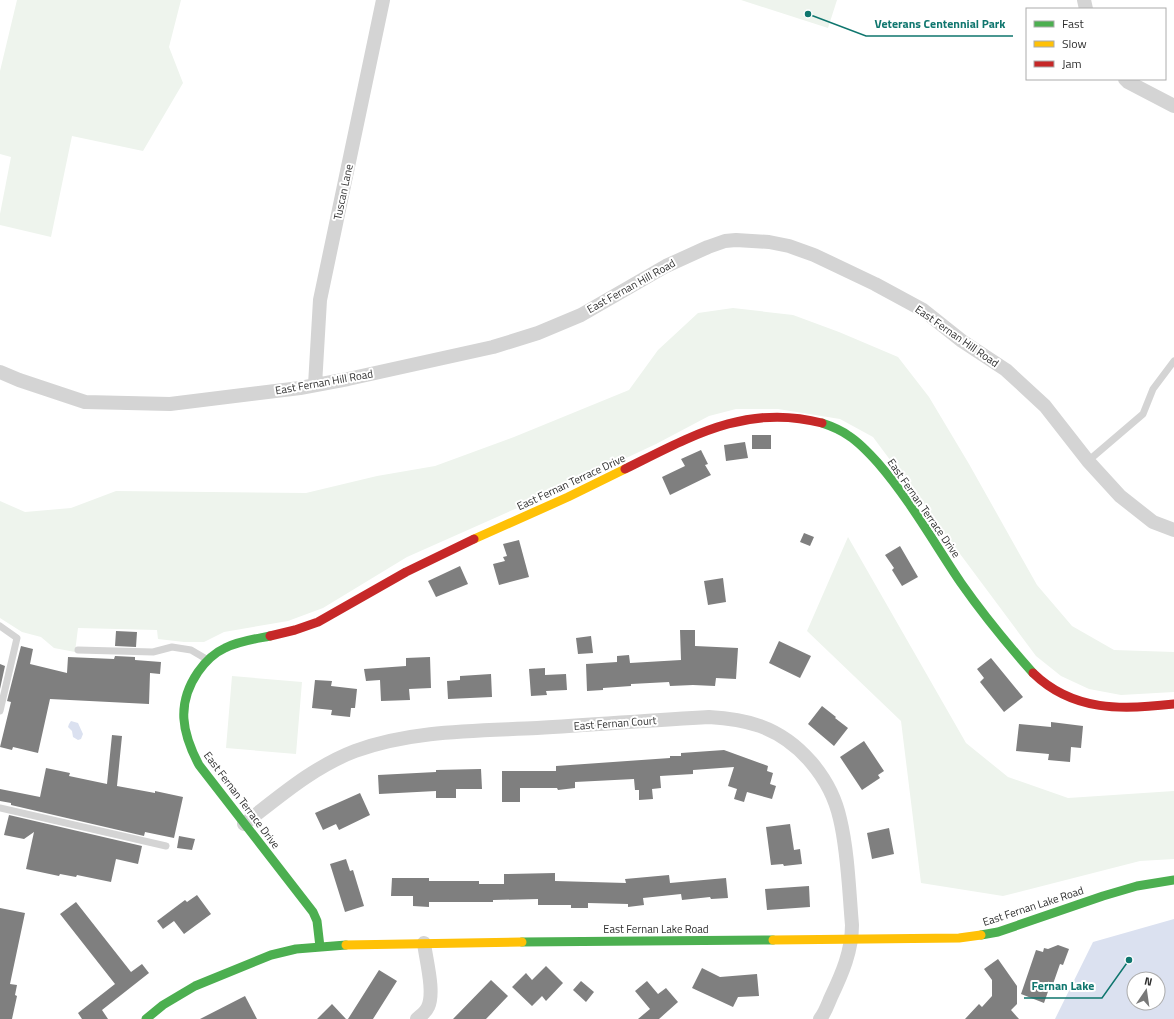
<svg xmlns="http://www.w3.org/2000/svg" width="1174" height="1019" viewBox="0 0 1174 1019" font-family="'Titillium Web',sans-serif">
<rect width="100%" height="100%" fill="#fff"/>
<path fill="#eef4ed" d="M 17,0 L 181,0 L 169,47 L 183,83 L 143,151 L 72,136 L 51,237 L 0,225 L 0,214 L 11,157 L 0,154 L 0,71 Z
M 741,0 L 837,0 L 828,28 Z
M 733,308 L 793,315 L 839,332 L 898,357 L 929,397 L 969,464 L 1037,585 L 1072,626 L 1114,650 L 1174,652 L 1174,692 L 1121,695 L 1089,689 L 1061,676 L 1036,656 L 873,437 L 840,419 L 778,409 L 736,409 L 709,416 L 656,444 L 560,489 L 407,557 L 323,608 L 288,621 L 224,632 L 204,642 L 184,642 L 158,639 L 157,630 L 78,628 L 75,652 L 54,648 L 41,637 L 22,632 L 0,618 L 0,501 L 25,512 L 71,508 L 116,491 L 306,493 L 377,476 L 435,466 L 514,437 L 629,390 L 658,350 L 698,313 Z
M 848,537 L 966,743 L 1008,777 L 1068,798 L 1174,791 L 1174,859 L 1140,861 L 1003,896 L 921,883 L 901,721 L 807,631 Z
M 232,676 L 302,682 L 296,754 L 226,748 Z"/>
<path fill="#dbe1f0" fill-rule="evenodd" d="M 71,721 L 78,723 L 83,734 L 81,739 L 78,740 L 73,737 L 72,731 L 68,727 L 69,724 Z
M 1174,919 L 1174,1019 L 1055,1019 L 1093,942 ZM 1134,979 L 1158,979 L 1158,1003 L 1134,1003 Z"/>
<path fill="#7f7f7f" d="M 752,435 L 771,435 L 771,449 L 752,449 Z
M 745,442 L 748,458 L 726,461 L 724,445 Z
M 701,450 L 708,464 L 705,465 L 711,475 L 670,495 L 662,477 L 685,466 L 681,459 Z
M 804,533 L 814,537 L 810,546 L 800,542 Z
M 519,540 L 529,577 L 499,585 L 493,564 L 505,561 L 503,557 L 507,556 L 503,544 Z
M 900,546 L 918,577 L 902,586 L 892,570 L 894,568 L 885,555 Z
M 460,566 L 468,584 L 436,597 L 428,581 Z
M 723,578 L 726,602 L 708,605 L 704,581 Z
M 680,630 L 695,630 L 695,646 L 738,648 L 736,679 L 716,678 L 715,686 L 693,685 L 670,686 L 669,682 L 631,684 L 631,686 L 603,688 L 603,690 L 587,691 L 586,664 L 617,662 L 617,656 L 629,655 L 630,663 L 681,660 Z
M 116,631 L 137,632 L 136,647 L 115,646 Z
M 591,636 L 593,653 L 578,654 L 576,638 Z
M 779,641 L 811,656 L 800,678 L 769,663 Z
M 21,646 L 33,649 L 30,664 L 67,673 L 68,657 L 114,659 L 115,656 L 135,657 L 135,660 L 161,662 L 160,674 L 150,673 L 149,704 L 50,699 L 38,753 L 13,747 L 12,750 L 0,747 L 11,702 L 7,701 Z
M 430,657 L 431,688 L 409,689 L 410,700 L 381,701 L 380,680 L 366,681 L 364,669 L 406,666 L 406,658 Z
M 991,658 L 1023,697 L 1004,712 L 980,682 L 984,678 L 977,669 Z
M 0,664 L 5,666 L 0,689 Z
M 545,668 L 545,675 L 566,674 L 567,690 L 546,691 L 547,695 L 531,696 L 529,669 Z
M 491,674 L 492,697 L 448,699 L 447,681 L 460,680 L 460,676 Z
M 315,680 L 332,681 L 331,686 L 357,689 L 355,708 L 351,708 L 350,717 L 331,715 L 332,710 L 312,708 Z
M 822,706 L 836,717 L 835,718 L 848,728 L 834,746 L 808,724 Z
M 1051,722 L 1083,726 L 1081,748 L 1071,747 L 1070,762 L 1048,760 L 1049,754 L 1016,751 L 1019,724 L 1051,727 Z
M 112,735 L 122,736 L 117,786 L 155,793 L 155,791 L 183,797 L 174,838 L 145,832 L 144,836 L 11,805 L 11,803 L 0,801 L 0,789 L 40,797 L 46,768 L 70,773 L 69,776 L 107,784 Z
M 864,741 L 884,771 L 878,775 L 880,778 L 862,790 L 840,757 Z
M 724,750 L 768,766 L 767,771 L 773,773 L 770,784 L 776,786 L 772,799 L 747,792 L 744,802 L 734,799 L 737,789 L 728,786 L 734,767 L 693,770 L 693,774 L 660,776 L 661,788 L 652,789 L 653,799 L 639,800 L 639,790 L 635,790 L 634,779 L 575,782 L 575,788 L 558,790 L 557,788 L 520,788 L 520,802 L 502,802 L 502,771 L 556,771 L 556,766 L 670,758 L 670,756 L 681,756 L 681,753 Z
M 481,769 L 482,789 L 456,789 L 456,798 L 436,798 L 436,791 L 379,794 L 378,775 L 436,772 L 436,770 Z
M 360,793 L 370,815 L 339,830 L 336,824 L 323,830 L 315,813 Z
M 9,815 L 142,846 L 138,864 L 116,859 L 111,882 L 77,875 L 76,877 L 60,874 L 59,876 L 26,869 L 34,832 L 24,839 L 4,835 Z
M 790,824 L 794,850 L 800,849 L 802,864 L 784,866 L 783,864 L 771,865 L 766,827 Z
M 889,828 L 894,854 L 872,859 L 867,833 Z
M 179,836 L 195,839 L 192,850 L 177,848 Z
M 346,859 L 350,871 L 353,870 L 364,906 L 345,912 L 330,864 Z
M 555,873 L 555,881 L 626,883 L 625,879 L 669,875 L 670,883 L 726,878 L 728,898 L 711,899 L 710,897 L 682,900 L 681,894 L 643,898 L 644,905 L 628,907 L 628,904 L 588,903 L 588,908 L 571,908 L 571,905 L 538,905 L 538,899 L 493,900 L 493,902 L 429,902 L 429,907 L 413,906 L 413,896 L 391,896 L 392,878 L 429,878 L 429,881 L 479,881 L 479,884 L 504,884 L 504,874 Z
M 809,886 L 810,907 L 767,910 L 765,889 Z
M 197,895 L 211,914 L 184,934 L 174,921 L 163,929 L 157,921 L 185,900 L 187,902 Z
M 76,902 L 131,972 L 142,964 L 149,973 L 102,1010 L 108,1019 L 82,1019 L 78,1013 L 115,984 L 60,914 Z
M 0,908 L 25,913 L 10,984 L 17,985 L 15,995 L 17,996 L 12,1019 L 0,1019 Z
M 1058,945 L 1069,949 L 1063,965 L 1060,964 L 1053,984 L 1051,983 L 1044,1003 L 1021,994 L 1036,950 L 1043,952 L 1044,948 L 1048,949 Z
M 998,959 L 1017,986 L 1017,1004 L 1011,1010 L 1019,1019 L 965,1019 L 979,1004 L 982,1007 L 992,996 L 992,980 L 984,969 Z
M 546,966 L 563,983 L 546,1001 L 542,996 L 532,1006 L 512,987 L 526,973 L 532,980 Z
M 702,968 L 720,977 L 757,974 L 759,996 L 738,997 L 733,1007 L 692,988 Z
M 379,970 L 397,981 L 373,1019 L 348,1019 Z
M 491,980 L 508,996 L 486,1019 L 453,1019 Z
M 581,981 L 594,992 L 586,1002 L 573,990 Z
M 647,981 L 658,994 L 666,988 L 678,1002 L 659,1019 L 638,1019 L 650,1009 L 635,991 Z
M 245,996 L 257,1019 L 200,1019 Z
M 332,1004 L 346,1019 L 317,1019 Z"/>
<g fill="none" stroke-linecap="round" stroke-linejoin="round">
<path stroke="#d4d4d4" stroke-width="7" d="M 1088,461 L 1143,414 L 1153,389 L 1174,361
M 0,626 L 17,638 L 0,711
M 78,650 L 153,652 L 172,647 L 191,650 L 208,660
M 0,808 L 166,846"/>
<path stroke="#d4d4d4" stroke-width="14" d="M 1084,0 L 1086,9
M 1125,79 L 1128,82 L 1174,106
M 0,372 L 19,380 L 85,402 L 170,404 L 300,388 L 348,379 L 493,347 L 538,333 L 581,315 L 666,266 L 708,247 L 725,241 L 736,240 L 769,242 L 789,246 L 814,255 L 875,284 L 923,310 L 962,341 L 1006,370 L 1045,406 L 1088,461 L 1120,496 L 1153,522 L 1174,530
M 315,385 L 320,300 L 383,0
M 244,824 C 279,797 313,767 355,751 C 412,730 476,731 537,728 C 594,725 651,720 709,717 C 726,718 743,720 760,726 C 799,740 831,778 840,819 C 848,852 849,891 852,925 C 852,951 842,974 831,997 C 828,1004 825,1013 820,1019
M 417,1019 C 421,1015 426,1012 428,1007 C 435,992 426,960 424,943"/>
<path stroke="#4caf50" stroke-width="9" d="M 822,423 C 831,426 841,430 849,436 C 860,443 869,453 878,463 C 910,500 934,543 961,583 C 982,613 1009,646 1033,673
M 270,636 C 255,639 239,641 225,648 C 214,653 205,662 198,672 C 176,704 182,733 199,765 L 313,912 L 317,921 L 320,947
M 981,935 L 998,932 L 1103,896 L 1137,886 L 1174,880
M 522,942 L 773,940
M 146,1019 L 163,1005 L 195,986 L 271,955 L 296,949 L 346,945"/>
<path stroke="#ffc107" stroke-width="9" d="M 474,539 L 568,497 L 625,469
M 773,940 L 959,938 L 981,935
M 346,945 L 522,942"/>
<path stroke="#c62828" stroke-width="9" d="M 625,469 C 690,437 746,403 822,423
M 270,636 L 295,630 L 318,622 L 406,572 L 474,539
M 1033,673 C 1073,712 1123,710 1174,704"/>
</g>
<g text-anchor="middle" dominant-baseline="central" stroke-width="4" stroke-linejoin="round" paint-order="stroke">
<g font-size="11" fill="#2f2f2f" stroke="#fff">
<text transform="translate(343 192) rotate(-78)">Tuscan Lane</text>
<text transform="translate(631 286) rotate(-29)">East Fernan Hill Road</text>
<text transform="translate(957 336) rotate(35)">East Fernan Hill Road</text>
<text transform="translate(324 382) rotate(-10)">East Fernan Hill Road</text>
<text transform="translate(571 482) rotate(-25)">East Fernan Terrace Drive</text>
<text transform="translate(924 508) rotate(55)">East Fernan Terrace Drive</text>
<text transform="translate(615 723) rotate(-4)">East Fernan Court</text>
<text transform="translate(242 800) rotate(53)">East Fernan Terrace Drive</text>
<text transform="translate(1033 906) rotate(-18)">East Fernan Lake Road</text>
<text x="656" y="929">East Fernan Lake Road</text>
</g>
</g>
<path fill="none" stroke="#0f766e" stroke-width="1.5" d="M808 14L866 36H1013M1129 960L1102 998H1024"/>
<g fill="#0f766e" stroke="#fff" stroke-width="1.5">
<circle cx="808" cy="14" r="4"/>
<circle cx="1129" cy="960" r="4"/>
</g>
<g font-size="12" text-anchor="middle" font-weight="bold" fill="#0f766e" stroke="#fff" stroke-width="4" stroke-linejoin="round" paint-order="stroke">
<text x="940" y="28">Veterans Centennial Park</text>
<text x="1063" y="990">Fernan Lake</text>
</g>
<rect x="1026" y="8" width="140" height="72" fill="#ffffff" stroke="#acacac"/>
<rect x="1034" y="21" width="20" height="6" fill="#4caf50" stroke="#acacac"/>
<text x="1062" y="28" font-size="12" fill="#2f2f2f">Fast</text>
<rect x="1034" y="41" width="20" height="6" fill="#ffc107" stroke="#acacac"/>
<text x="1062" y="48" font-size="12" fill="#2f2f2f">Slow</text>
<rect x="1034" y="61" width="20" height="6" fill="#c62828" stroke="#acacac"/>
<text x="1062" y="68" font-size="12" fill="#2f2f2f">Jam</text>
<g transform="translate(1146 991) rotate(13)"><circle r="19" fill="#ffffff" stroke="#acacac"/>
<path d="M0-3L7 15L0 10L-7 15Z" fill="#787878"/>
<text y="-6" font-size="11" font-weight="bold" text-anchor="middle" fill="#2f2f2f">N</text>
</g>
</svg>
